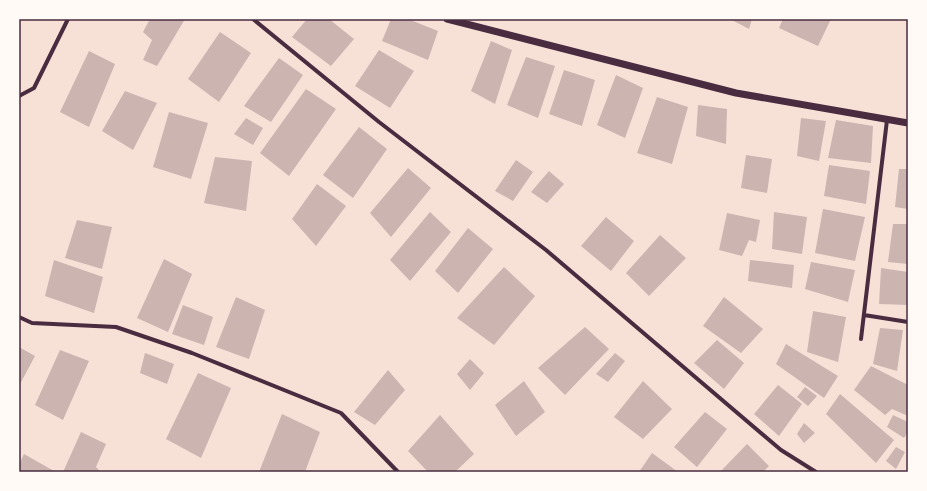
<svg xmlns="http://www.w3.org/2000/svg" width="927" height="491" viewBox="0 0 927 491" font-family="Overpass,sans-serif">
<rect width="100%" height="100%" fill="#f7e1d7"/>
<path fill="#ccb4b1" d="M 150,19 L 185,19 L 157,66 L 143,60 L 152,40 L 143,32 Z
M 307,19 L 329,19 L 354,39 L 331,66 L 292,37 Z
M 391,19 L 408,19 L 438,31 L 428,60 L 382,41 Z
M 730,19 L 752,19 L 749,29 Z
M 783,19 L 831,19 L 818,46 L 779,28 Z
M 220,32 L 251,53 L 219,102 L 188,79 Z
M 491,41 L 512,50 L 495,104 L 471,91 Z
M 379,50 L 414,71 L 390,108 L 355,86 Z
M 89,51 L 115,64 L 89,127 L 60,112 Z
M 526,57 L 555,66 L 538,118 L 507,105 Z
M 279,58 L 303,75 L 271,122 L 244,106 Z
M 564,70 L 595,80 L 582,126 L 549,114 Z
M 616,75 L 643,88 L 625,138 L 597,125 Z
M 306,89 L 336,109 L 289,176 L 260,153 Z
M 125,91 L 157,103 L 133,150 L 102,131 Z
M 657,97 L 688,107 L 672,164 L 637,153 Z
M 698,105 L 727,109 L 726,144 L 696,136 Z
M 169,112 L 208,123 L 191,179 L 153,167 Z
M 246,118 L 263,128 L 253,145 L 234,134 Z
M 801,118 L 826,121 L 819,161 L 797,156 Z
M 836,120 L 873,126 L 871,163 L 828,158 Z
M 359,127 L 387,149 L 353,198 L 323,175 Z
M 746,155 L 772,159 L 767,193 L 741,188 Z
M 215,157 L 252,161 L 246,211 L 204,203 Z
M 516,160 L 533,172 L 513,201 L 495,191 Z
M 829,165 L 870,171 L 866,204 L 824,196 Z
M 408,168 L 431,188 L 391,237 L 370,213 Z
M 899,169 L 908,169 L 908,209 L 895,207 Z
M 549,171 L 564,184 L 547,203 L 531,192 Z
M 317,184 L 346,206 L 316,246 L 292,219 Z
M 823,209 L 865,217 L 855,261 L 815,253 Z
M 430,212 L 451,232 L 410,281 L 390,260 Z
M 774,212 L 807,217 L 802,254 L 772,249 Z
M 727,213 L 760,220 L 756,242 L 749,240 L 742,256 L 719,250 Z
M 606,217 L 634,241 L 611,271 L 581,246 Z
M 77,220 L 112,227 L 102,269 L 65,258 Z
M 893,224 L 908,224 L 908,264 L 888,262 Z
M 468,228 L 493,249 L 458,293 L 435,271 Z
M 660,235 L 686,258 L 649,296 L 626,273 Z
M 164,259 L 192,274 L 168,332 L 137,318 Z
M 54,260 L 103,277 L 94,313 L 45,296 Z
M 750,260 L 794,265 L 792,288 L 748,281 Z
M 811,262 L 855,270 L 848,302 L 805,289 Z
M 504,267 L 535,296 L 494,345 L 457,318 Z
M 881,268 L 908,272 L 908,305 L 879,304 Z
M 236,297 L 265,310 L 249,359 L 216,347 Z
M 724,297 L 763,329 L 741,353 L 703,326 Z
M 183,305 L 213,317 L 204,345 L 172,334 Z
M 813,311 L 846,317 L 838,362 L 807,352 Z
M 585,327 L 609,349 L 565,395 L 538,368 Z
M 880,328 L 903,330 L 897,371 L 873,364 Z
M 717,340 L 744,363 L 724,389 L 694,363 Z
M 786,344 L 838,376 L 824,398 L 776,364 Z
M 19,347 L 35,356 L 19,386 Z
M 60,350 L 89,361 L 63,420 L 35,405 Z
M 145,353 L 174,364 L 167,384 L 140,373 Z
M 615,353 L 625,361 L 608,382 L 596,374 Z
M 470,359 L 484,373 L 470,390 L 457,374 Z
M 871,366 L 908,385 L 908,416 L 892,409 L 885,415 L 854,390 Z
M 388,370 L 405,390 L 375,425 L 354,412 Z
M 198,373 L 231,388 L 201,458 L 166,439 Z
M 524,381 L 545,412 L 516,436 L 495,405 Z
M 643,381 L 672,409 L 643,439 L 614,417 Z
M 778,385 L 802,404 L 779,436 L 754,414 Z
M 805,387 L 817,396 L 808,406 L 797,397 Z
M 840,394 L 894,440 L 876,463 L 826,414 Z
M 705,412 L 727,429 L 697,467 L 674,447 Z
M 282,414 L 320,432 L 305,472 L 259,472 Z
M 440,415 L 474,454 L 455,472 L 428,472 L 408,451 Z
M 893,415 L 908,422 L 908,432 L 904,438 L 887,427 Z
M 804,423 L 815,433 L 804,443 L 797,434 Z
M 81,432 L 106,444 L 96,467 L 101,472 L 63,472 Z
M 747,444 L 769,466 L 763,472 L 720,472 Z
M 896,447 L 905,452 L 896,469 L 886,461 Z
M 652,453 L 678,472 L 639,472 Z
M 24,454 L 54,471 L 53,472 L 19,472 L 19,464 Z"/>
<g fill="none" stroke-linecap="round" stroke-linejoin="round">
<path stroke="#4a2c40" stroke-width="4" d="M 253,19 L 379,122 L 546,250 L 781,450 L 816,472
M 19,96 L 34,88 L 68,19
M 864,315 L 908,322
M 19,317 L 32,323 L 116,327 L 192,353 L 341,413 L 398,472
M 861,339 L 887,120"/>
<path stroke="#4a2c40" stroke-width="7" d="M 447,19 L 736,93 L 908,123"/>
</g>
<rect width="927" height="491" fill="none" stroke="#fffaf5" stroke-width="40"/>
<rect x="20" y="20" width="887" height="451" fill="none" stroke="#4a2c40" stroke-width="1.5"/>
</svg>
